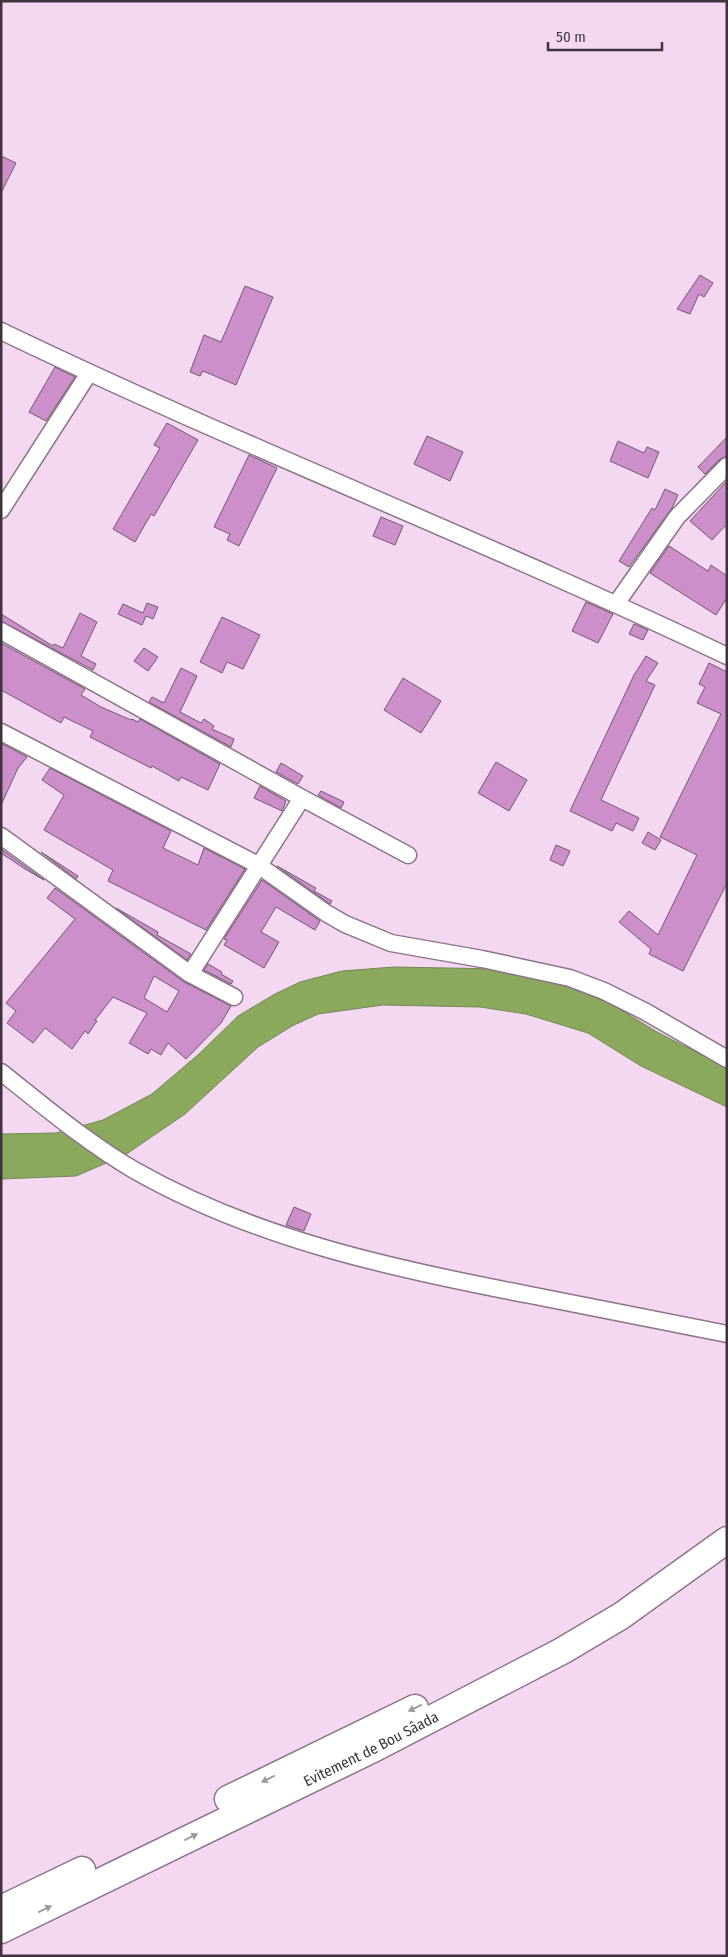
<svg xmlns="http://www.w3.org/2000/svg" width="728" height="1957" viewBox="0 0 728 1957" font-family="'Fira Sans Condensed',sans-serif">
<rect width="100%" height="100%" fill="#f4d8f2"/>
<path fill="#8ba95c" stroke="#748653" d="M 394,967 L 499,969 L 548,980 L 610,1003 L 657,1032 L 727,1068 L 727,1107 L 641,1066 L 588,1033 L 526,1014 L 480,1007 L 383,1005 L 318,1014 L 292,1026 L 258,1047 L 185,1114 L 125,1155 L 76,1176 L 1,1179 L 1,1134 L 56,1133 L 103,1120 L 152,1094 L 199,1054 L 238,1016 L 275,994 L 300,982 L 342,971 Z"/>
<path fill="#cd8fca" stroke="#70586e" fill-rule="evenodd" d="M 1,156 L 16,163 L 1,193 Z
M 700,275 L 713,283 L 704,297 L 699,294 L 690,314 L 677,309 Z
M 245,286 L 273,297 L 236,385 L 203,371 L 200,376 L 190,372 L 204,335 L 221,342 Z
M 55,367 L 75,377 L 46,421 L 29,412 Z
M 167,423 L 198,440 L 154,516 L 151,514 L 135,542 L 113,529 L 160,448 L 154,445 Z
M 427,436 L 463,452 L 450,481 L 414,464 Z
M 727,437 L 727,456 L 720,459 L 705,474 L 698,467 Z
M 618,441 L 644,453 L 647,447 L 659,452 L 648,478 L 610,461 Z
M 249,455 L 277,468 L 239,546 L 227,540 L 230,534 L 214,527 Z
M 727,481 L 727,524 L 712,540 L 690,521 Z
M 665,489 L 678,495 L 672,508 L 629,567 L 619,561 L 652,508 L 655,510 Z
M 381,517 L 403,526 L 395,545 L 373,536 Z
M 669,546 L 708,571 L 711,565 L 727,576 L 727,598 L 716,615 L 650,573 Z
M 586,602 L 613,614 L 598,643 L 572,631 Z
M 147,603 L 158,607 L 153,619 L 146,616 L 142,625 L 118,614 L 123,604 L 143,613 Z
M 80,613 L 97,622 L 81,656 L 96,664 L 93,670 L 1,621 L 1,614 L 53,646 L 54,644 L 63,648 Z
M 222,617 L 260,635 L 243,669 L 227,662 L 222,673 L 200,662 Z
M 634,624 L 648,630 L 643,640 L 629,634 Z
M 1,643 L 85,689 L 81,695 L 101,707 L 131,720 L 132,719 L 138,722 L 140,719 L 220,764 L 208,790 L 181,777 L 179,781 L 152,766 L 151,768 L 90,737 L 93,731 L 64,717 L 61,723 L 1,690 Z
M 144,648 L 158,657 L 148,671 L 134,661 Z
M 646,656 L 658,663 L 646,681 L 655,685 L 601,800 L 639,818 L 633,831 L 616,823 L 612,831 L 570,811 L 634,675 Z
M 709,663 L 727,672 L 727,883 L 683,971 L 649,954 L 651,949 L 619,922 L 629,911 L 658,935 L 697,855 L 660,837 L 721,714 L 697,703 L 705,687 L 699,684 Z
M 181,668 L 197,676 L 180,712 L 201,723 L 204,719 L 214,726 L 212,729 L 234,739 L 231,747 L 149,702 L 152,697 L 164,703 Z
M 403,678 L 441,701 L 421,733 L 384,710 Z
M 1,743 L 27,757 L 18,768 L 1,805 Z
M 496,762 L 527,780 L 509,811 L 478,793 Z
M 281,763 L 303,776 L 298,784 L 276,772 Z
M 50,768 L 171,831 L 163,848 L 198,865 L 204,848 L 245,869 L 206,930 L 108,881 L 113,870 L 44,830 L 64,795 L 42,780 Z
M 260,786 L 286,801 L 282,811 L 254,798 Z
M 321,791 L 344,802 L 341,808 L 318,795 Z
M 648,832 L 661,840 L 655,850 L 642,843 Z
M 556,845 L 570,851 L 563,866 L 550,860 Z
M 1,849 L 44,880 L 25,869 L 1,853 Z
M 41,852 L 78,876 L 76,879 Z
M 277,866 L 316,888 L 314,891 L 332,901 L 330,904 Z
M 262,880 L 320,921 L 315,930 L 276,907 L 261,932 L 279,942 L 264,968 L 224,945 L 227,940 L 224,939 Z
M 55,888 L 184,982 L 231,1006 L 221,1023 L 186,1059 L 168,1043 L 161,1055 L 151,1049 L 148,1054 L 129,1043 L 147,1013 L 113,997 L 95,1020 L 97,1021 L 88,1034 L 85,1031 L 72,1049 L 45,1028 L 33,1043 L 7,1023 L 16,1011 L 6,1003 L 75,919 L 47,898 ZM 154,976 L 179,991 L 167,1012 L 144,998 Z
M 116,908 L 158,932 L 157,935 L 191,954 L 187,960 Z
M 208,964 L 222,972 L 221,974 L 233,981 L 231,984 L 204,970 Z
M 294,1207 L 311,1214 L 304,1231 L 286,1225 Z"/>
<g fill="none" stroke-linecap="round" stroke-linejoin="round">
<defs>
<path id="minor" d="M 1,331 C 240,446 488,542 727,656
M 1,510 L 89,373
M 616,604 L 677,517 L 727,466
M 1,631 L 302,798 L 408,855
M 1,732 L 258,865 L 326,913 L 345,924 L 391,943 L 482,959 L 570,978 L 604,991 L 646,1012 L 727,1059
M 1,836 L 190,974 L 234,997
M 190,974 L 302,798
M 1,1072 C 44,1106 86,1142 134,1170 C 255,1239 394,1269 530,1295 C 595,1308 661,1321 727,1334"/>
<g id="trunk">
<path d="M 228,1799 L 415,1708"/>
<path d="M 1,1909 L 82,1870"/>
<path id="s1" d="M 1,1930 L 375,1748 L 562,1651 L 621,1616 L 727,1540"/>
</g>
</defs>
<use href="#minor" stroke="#8c738a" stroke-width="19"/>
<use href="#trunk" stroke="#8c738a" stroke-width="29"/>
<use href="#minor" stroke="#fff" stroke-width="16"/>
<use href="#trunk" stroke="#fff" stroke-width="26"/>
</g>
<defs><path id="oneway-solid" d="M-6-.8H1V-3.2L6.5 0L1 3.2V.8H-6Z" transform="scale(1.25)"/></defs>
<g fill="#9f9a9e">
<use href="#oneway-solid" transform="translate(415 1708) rotate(154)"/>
<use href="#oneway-solid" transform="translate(268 1779) rotate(154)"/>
<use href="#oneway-solid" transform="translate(191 1837) rotate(-26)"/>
<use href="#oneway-solid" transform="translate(45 1909) rotate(-26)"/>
</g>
<g text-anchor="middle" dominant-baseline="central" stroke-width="4" stroke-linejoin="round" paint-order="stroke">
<g font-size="15" fill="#3f343e" stroke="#f4d8f2">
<text stroke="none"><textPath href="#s1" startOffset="412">Evitement de Bou Sâada</textPath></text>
</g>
</g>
<rect width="728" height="1957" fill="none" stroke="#3f343e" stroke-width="5"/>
<path d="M548 42v8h114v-8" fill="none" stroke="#3f343e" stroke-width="2.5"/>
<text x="556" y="42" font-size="15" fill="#3f343e" stroke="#f4d8f2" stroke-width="4" paint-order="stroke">50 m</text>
</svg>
